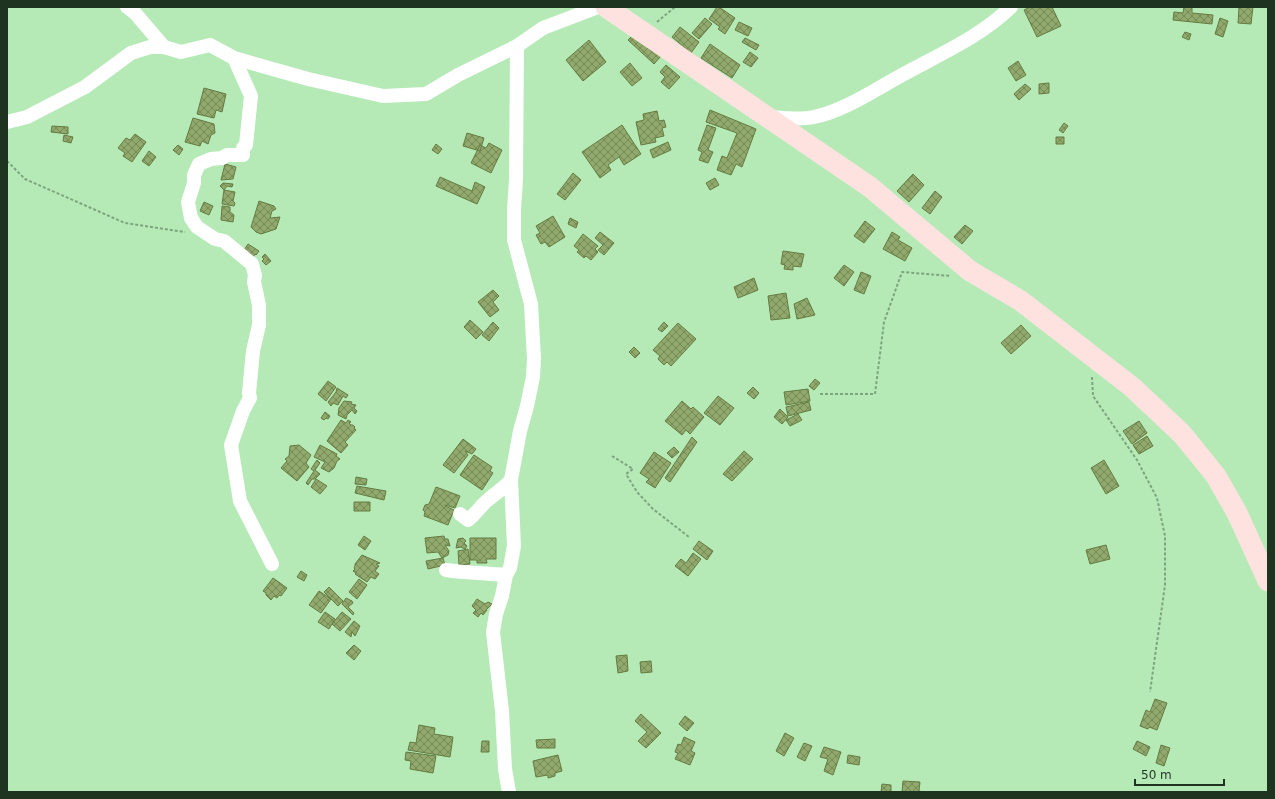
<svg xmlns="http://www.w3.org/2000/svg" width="1275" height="799" viewBox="0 0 1275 799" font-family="'DejaVu Sans',sans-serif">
<defs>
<pattern id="building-cross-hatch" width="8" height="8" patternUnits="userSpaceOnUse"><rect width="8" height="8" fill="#91a96c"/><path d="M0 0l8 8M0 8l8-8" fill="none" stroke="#768a58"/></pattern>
</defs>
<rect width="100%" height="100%" fill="#b5eab7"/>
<path fill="url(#building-cross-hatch)" stroke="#647b40" d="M 717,7 L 719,7 L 735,18 L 725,34 L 718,29 L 720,27 L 709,19 Z
M 1030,7 L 1052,7 L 1061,26 L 1037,37 L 1024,10 Z
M 1184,7 L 1192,7 L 1192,13 L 1213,15 L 1212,24 L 1173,20 L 1174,12 L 1183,13 Z
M 1239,7 L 1253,7 L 1251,24 L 1238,23 Z
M 705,18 L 712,24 L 699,39 L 692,33 Z
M 1220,18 L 1228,21 L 1223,37 L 1215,34 Z
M 739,22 L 752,28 L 748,36 L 735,30 Z
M 680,27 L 699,42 L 691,53 L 672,37 Z
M 636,32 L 661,56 L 654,64 L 628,40 Z
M 1185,32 L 1191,34 L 1189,40 L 1182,37 Z
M 745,38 L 759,45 L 756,50 L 742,42 Z
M 589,40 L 606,62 L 583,81 L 566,60 Z
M 710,44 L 740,65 L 732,78 L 701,58 Z
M 750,52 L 758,58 L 751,67 L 743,62 Z
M 1018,61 L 1026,75 L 1016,81 L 1008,68 Z
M 630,63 L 642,78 L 632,86 L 620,72 Z
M 666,65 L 680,77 L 669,89 L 661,82 L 665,77 L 660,72 Z
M 1049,83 L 1049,93 L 1039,94 L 1039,84 Z
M 1025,84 L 1031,89 L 1019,100 L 1014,94 Z
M 204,88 L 226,94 L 222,112 L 216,110 L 214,118 L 197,114 Z
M 710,110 L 756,129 L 742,167 L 736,164 L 731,175 L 717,170 L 722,156 L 727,158 L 737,133 L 706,122 Z
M 657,111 L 659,121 L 664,120 L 666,127 L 662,128 L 664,136 L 655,138 L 656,142 L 641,145 L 636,122 L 644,120 L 643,114 Z
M 193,118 L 214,124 L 215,133 L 211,135 L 208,144 L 202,141 L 200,146 L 185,142 Z
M 1064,123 L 1068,126 L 1063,133 L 1059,130 Z
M 622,125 L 641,154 L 624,165 L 619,157 L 608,165 L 611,170 L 600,178 L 582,152 Z
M 707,125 L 716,128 L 708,150 L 713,152 L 708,163 L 699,160 L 702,152 L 698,150 Z
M 52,126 L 68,127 L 68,134 L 51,132 Z
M 467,133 L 484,138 L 480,151 L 463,146 Z
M 135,134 L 146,142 L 132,162 L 123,156 L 125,153 L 118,148 L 126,138 L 130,140 Z
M 64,135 L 73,137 L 71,143 L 63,141 Z
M 1056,137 L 1064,137 L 1064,144 L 1056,144 Z
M 668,142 L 671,150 L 653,158 L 650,150 Z
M 489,143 L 502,150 L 491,173 L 471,163 L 480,145 L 486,148 Z
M 436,144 L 442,149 L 438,154 L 432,150 Z
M 178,145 L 183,149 L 179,155 L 173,150 Z
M 149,151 L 156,157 L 149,166 L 142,161 Z
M 225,164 L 236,167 L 233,179 L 221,180 Z
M 573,173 L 581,180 L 565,200 L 557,194 Z
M 913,174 L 924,185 L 909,202 L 897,191 Z
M 440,177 L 472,191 L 475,182 L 485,187 L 477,204 L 436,186 Z
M 715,178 L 719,185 L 710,190 L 706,183 Z
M 223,183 L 233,184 L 232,187 L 227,186 L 224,190 L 220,186 Z
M 224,190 L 235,192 L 233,201 L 235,203 L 234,206 L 222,204 Z
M 935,191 L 942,197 L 930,214 L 922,208 Z
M 259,201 L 274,206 L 276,209 L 272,211 L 270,218 L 280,217 L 276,229 L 261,234 L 256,232 L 251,227 Z
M 204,202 L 213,206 L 209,215 L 200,211 Z
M 222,206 L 230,207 L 230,212 L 234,215 L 233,222 L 221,220 Z
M 553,216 L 565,237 L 549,247 L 545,242 L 541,244 L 536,235 L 540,233 L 536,226 Z
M 570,218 L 578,222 L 576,228 L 568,224 Z
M 865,221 L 875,229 L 864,243 L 854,236 Z
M 965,225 L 973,231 L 962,244 L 954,237 Z
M 600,232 L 614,243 L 604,255 L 598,250 L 603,245 L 595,238 Z
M 892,232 L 900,237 L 898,240 L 912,248 L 905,261 L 883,249 Z
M 583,234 L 598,246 L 595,249 L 598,252 L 591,260 L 586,256 L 584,258 L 577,252 L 579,250 L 574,246 Z
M 248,244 L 259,251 L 256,255 L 255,254 L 252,259 L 244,250 Z
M 783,251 L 804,254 L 801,267 L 793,266 L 793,270 L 784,269 L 785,265 L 781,264 Z
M 265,254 L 271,261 L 266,265 L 262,261 L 264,259 L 262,257 Z
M 844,265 L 854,272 L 844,286 L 834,278 Z
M 861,272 L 871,276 L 864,294 L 854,290 Z
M 754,278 L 758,290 L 738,298 L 734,287 Z
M 493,290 L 499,296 L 493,302 L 499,310 L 490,317 L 478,302 Z
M 786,293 L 790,318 L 771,320 L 768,296 Z
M 807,298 L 815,315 L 797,319 L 794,304 Z
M 470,320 L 483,332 L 476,339 L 464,327 Z
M 493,322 L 499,328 L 489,341 L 482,335 Z
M 664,322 L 668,326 L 662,332 L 658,329 Z
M 678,323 L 696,339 L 671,366 L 667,362 L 664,365 L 658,359 L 660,356 L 653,350 Z
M 1021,325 L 1031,336 L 1011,354 L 1001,343 Z
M 634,347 L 640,353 L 635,358 L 629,352 Z
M 815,379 L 820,383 L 814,390 L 809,386 Z
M 328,381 L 336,387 L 326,401 L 318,394 Z
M 753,387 L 759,393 L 754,399 L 747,393 Z
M 337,388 L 348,395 L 346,398 L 343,396 L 338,405 L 333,403 L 331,406 L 328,402 L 336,392 Z
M 808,389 L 810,401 L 786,405 L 784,392 Z
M 718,396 L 734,408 L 720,425 L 704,413 Z
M 344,401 L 352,402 L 351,404 L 356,405 L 354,408 L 357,411 L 355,414 L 352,410 L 347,415 L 346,419 L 338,415 L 339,408 Z
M 682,401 L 691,409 L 693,407 L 704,417 L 690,434 L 686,430 L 682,435 L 665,421 Z
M 809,402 L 811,410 L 788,416 L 786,407 Z
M 780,409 L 788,417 L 782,424 L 774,417 Z
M 325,412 L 330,416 L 328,419 L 326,418 L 324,420 L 321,418 Z
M 798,414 L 802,420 L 790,426 L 786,420 Z
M 341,420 L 346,423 L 348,420 L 351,422 L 349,423 L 351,425 L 353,425 L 355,427 L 354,428 L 356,430 L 345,442 L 348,445 L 341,453 L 327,441 Z
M 1139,421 L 1147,433 L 1132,444 L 1123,431 Z
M 1147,436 L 1153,446 L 1139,454 L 1133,445 Z
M 692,437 L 697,442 L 670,482 L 665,478 Z
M 463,439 L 476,449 L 472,454 L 465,451 L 468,455 L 454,473 L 443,465 Z
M 299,445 L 311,455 L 306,463 L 309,467 L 297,481 L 281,468 L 287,461 L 285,459 L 289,456 L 290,446 Z
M 320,445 L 337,454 L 336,456 L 340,459 L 337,461 L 334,468 L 329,472 L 321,468 L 325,462 L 314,457 Z
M 674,447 L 679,452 L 672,458 L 667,453 Z
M 744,451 L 753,459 L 732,481 L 723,474 Z
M 654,452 L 671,463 L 655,488 L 646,482 L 649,479 L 640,473 Z
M 474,455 L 492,467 L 490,471 L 493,473 L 482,490 L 460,475 Z
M 317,460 L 320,463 L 315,470 L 320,474 L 315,479 L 312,479 L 308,485 L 306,483 L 314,471 L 311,469 Z
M 1104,460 L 1119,486 L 1106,494 L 1091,468 Z
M 356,477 L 367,479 L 366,485 L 355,484 Z
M 316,479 L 327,486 L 320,494 L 311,487 Z
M 357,486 L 386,491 L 384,500 L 355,493 Z
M 436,487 L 460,496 L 455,508 L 445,505 L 445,506 L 454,510 L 448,525 L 424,516 L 425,512 L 423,510 L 425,505 L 429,504 Z
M 354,502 L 370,502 L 370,511 L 354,511 Z
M 364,536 L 371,541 L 365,550 L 358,545 Z
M 444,536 L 445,539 L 448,539 L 450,546 L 445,545 L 449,551 L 448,555 L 442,558 L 438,552 L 427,553 L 425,538 Z
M 463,538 L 466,541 L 464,543 L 467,546 L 465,549 L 461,547 L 456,548 L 458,539 Z
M 470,538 L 496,538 L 496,559 L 486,559 L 487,563 L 477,563 L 477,560 L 470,560 Z
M 699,541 L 713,551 L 707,560 L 693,549 Z
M 1106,545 L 1110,559 L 1090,564 L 1086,550 Z
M 468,549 L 470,564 L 459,565 L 458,551 Z
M 693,553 L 701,559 L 688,576 L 675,566 L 681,559 L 686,563 Z
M 362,555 L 380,563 L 376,564 L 379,566 L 375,571 L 379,574 L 375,579 L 371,577 L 367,582 L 355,574 L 356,573 L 353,571 L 355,569 L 354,568 L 355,566 L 355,564 Z
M 443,558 L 445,565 L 428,569 L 426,561 Z
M 301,571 L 307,575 L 304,581 L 297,577 Z
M 273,578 L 287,588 L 281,596 L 279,595 L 277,598 L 274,596 L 271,600 L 266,595 L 266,593 L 263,591 Z
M 359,579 L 367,585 L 357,599 L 349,592 Z
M 329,587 L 343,601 L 338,606 L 324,592 Z
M 319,591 L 331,599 L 321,613 L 309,605 Z
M 346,598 L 352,601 L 353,603 L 348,607 L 354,613 L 353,615 L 342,604 Z
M 477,599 L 485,604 L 488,602 L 492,604 L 486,610 L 487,610 L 483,615 L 481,613 L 478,617 L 473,613 L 476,610 L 472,606 Z
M 325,612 L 335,619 L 329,629 L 318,622 Z
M 342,612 L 351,619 L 340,631 L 332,624 Z
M 354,621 L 360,626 L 355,636 L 352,632 L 351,637 L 345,632 Z
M 354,645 L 361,651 L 354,660 L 346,653 Z
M 627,655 L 628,671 L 618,673 L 616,656 Z
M 651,661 L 652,672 L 641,673 L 640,662 Z
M 1155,699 L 1167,703 L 1157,730 L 1149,727 L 1148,729 L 1140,726 L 1146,710 L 1150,712 Z
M 641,714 L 661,733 L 646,748 L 638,741 L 647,732 L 635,721 Z
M 685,716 L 694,723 L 687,731 L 679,724 Z
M 419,725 L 435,728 L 434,734 L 453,737 L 450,757 L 408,750 L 410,742 L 416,743 Z
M 785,733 L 794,738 L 784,756 L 776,751 Z
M 684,737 L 695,742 L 691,751 L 695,753 L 690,765 L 675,759 L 678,753 L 675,752 L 678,744 L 681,745 Z
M 555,739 L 555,748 L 537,748 L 536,740 Z
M 482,741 L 489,741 L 489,752 L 481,752 Z
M 1137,741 L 1150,747 L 1146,756 L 1133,749 Z
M 804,743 L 812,746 L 805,761 L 797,757 Z
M 1161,745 L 1170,748 L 1164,766 L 1156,763 Z
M 824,747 L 841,752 L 833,775 L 824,771 L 828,759 L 820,757 Z
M 406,752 L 436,756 L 433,773 L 410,769 L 411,761 L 405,760 Z
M 558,755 L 562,771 L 555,773 L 555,776 L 548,778 L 548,775 L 536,777 L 533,761 Z
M 848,755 L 860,757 L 859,765 L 847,763 Z
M 903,781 L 920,782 L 919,791 L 923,792 L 902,792 Z
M 882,784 L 891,785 L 891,792 L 881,792 Z"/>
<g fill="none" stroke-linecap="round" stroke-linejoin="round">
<path stroke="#7ca57e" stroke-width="2" stroke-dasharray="3 2" stroke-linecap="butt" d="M 657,22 L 675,7
M 7,161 L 25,179 L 125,223 L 185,232
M 1092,377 L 1093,396 L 1137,460 L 1157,498 L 1165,536 L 1165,585 L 1150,692
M 820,394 L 875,394 L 884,322 L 902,272 L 951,276
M 612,456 L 633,469 L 626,474 L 637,492 L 653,509 L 689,537"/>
<path stroke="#fff" stroke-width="14" d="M 127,7 L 135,13 L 164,47
M 234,58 L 251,96 L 246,145 L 243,148 L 243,155 L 227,155 L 222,158 L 211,159 L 199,164 L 194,175 L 194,183 L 188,202 L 191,218 L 197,227 L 215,239 L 224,241 L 252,264 L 255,275 L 254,282 L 259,305 L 259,325 L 253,351 L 249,393 L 250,398 L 243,411 L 231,445 L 240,501 L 272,564
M 769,117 C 784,118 799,120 814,117 C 844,111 876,89 902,75 C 940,54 980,37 1011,7
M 7,122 L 27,117 L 85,87 L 131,53 L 150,47 L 164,47 L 181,52 L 210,45 L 234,58 L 308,79 L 383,96 L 426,94 L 458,75 L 517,46 L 543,28 L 598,7
M 460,514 L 468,520 C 476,514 481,505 489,499 C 497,492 503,489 511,480
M 446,570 C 466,573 486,573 506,575
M 509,792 L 505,769 L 502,711 L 493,632 L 496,614 L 502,596 L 506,575 L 510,568 L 514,546 L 511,480 L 520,431 L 527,406 L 533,377 L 534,359 L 531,304 L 514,240 L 514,210 L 516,179 L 517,46"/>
<path stroke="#fde2df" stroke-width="21" d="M 606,7 L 870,187 L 970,271 L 1021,301 L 1132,387 L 1182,434 L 1216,476 L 1237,513 L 1268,581"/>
</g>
<rect width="1275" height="799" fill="none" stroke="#1f3420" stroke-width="16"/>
<path d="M1135 779v6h89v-6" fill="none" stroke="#1f3420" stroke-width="2"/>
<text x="1141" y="779" font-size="12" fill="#1f3420" stroke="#b5eab7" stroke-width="3" paint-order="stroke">50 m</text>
</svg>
